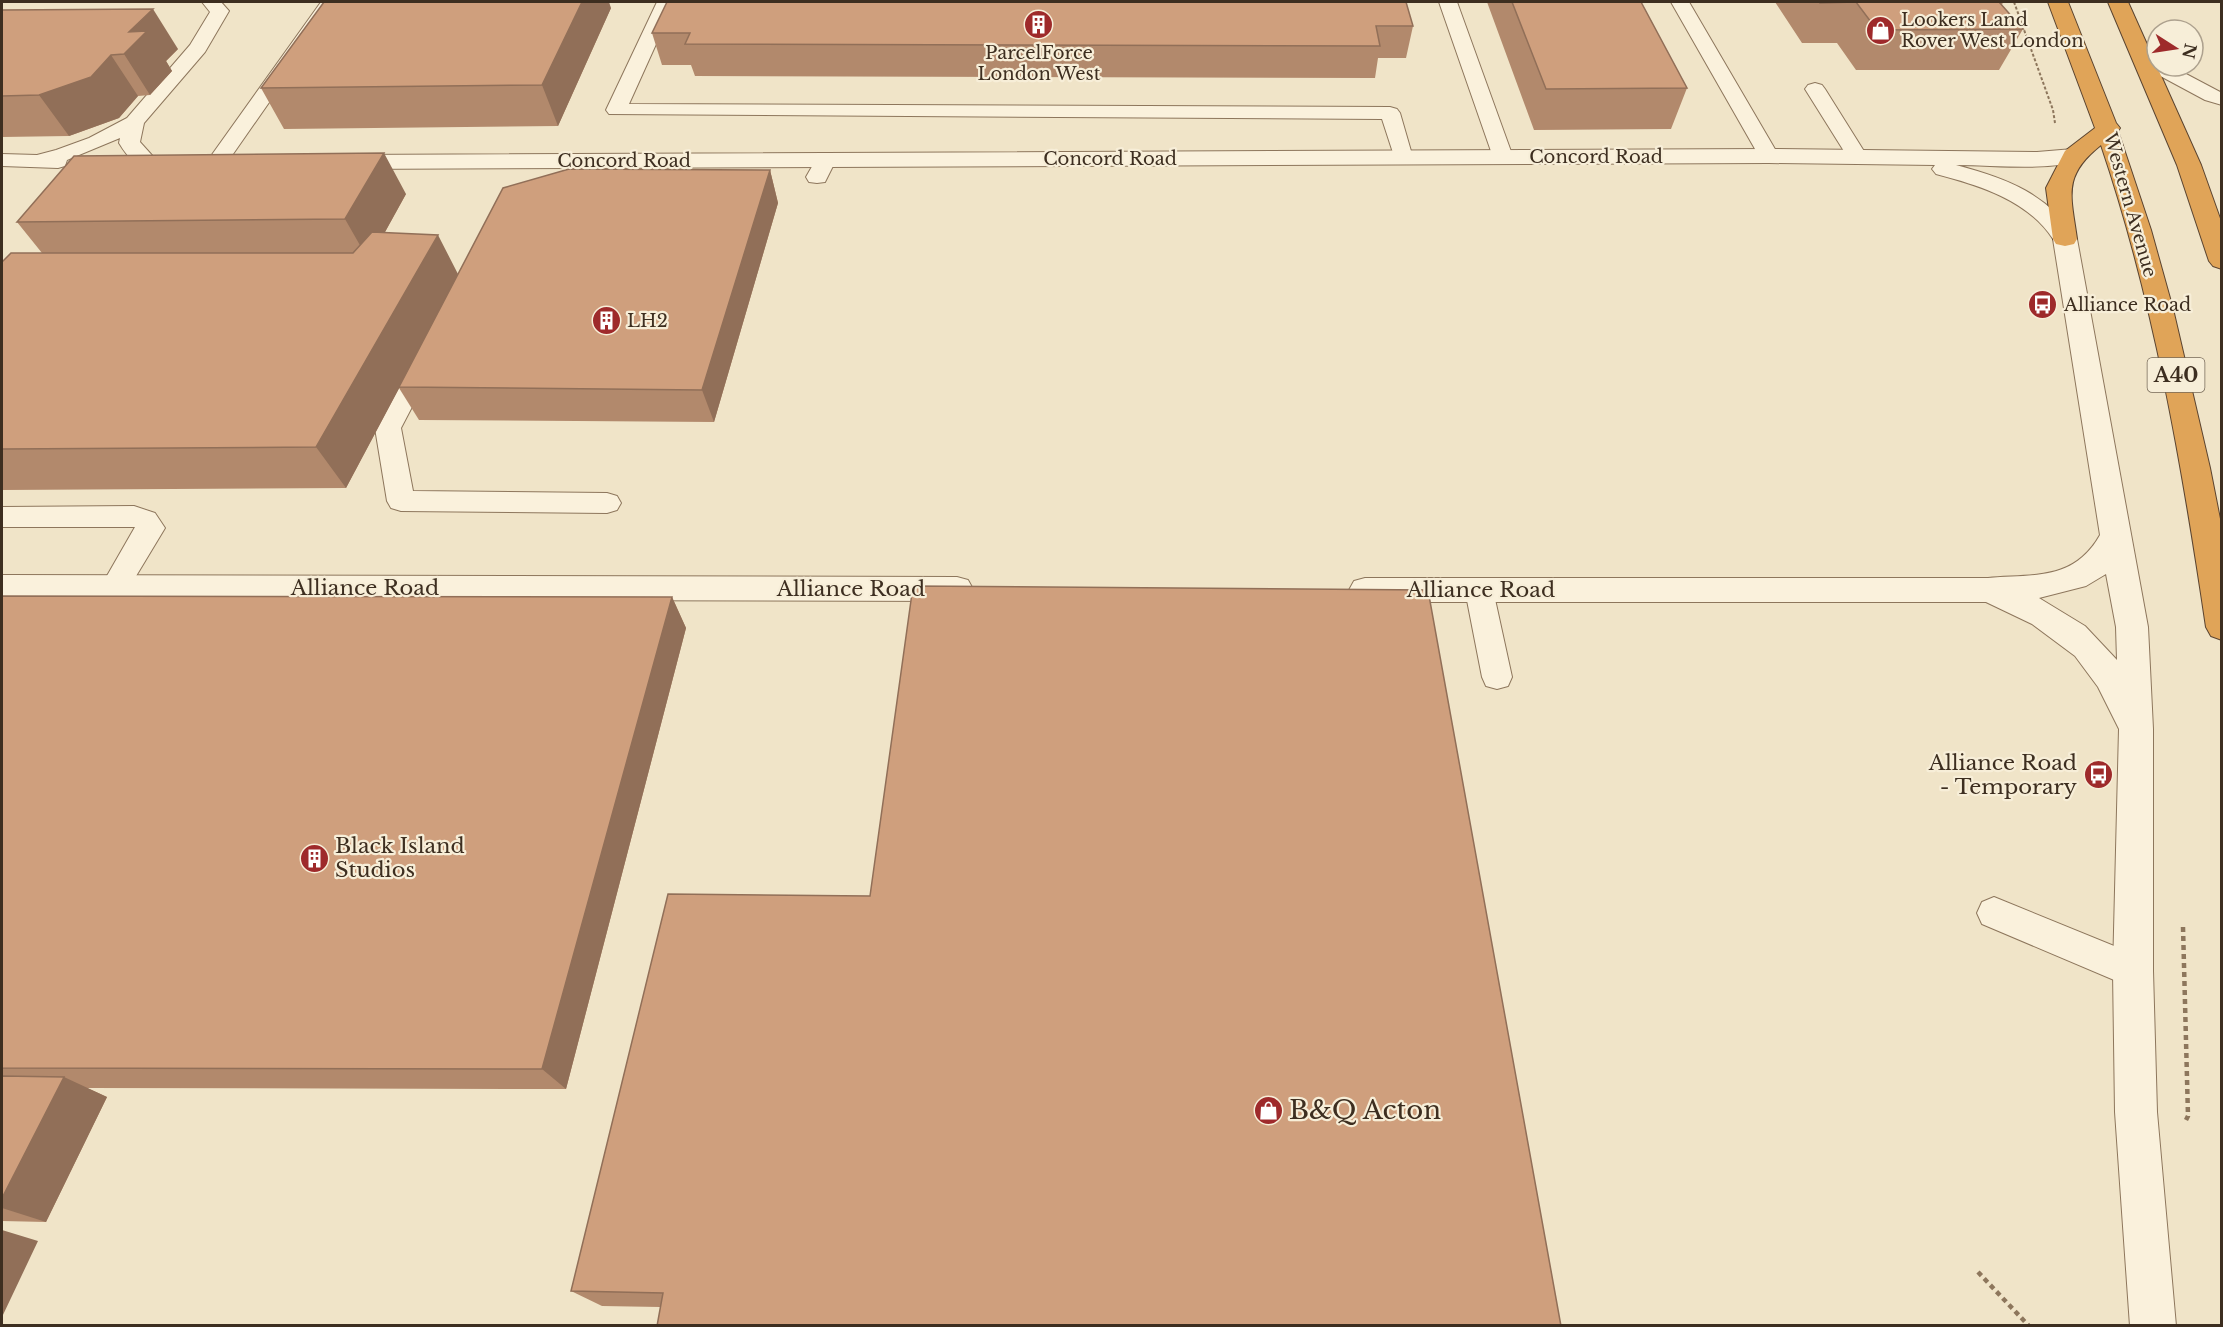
<svg xmlns="http://www.w3.org/2000/svg" width="2223" height="1327" viewBox="0 0 2223 1327" font-family="'Libre Baskerville',serif">
<rect width="100%" height="100%" fill="#f0e4c8"/>
<g fill="none" stroke-linecap="round" stroke-linejoin="round">
<defs>
<path id="lane" d="M 202,2 L 221,2 L 229,11 L 205,52 L 144,123 L 140,142 L 158,162 L 154,166 C 138,171 127,156 119,143 L 120,138 L 67,160 L 65,166 L 58,168 L 2,166 L 2,154 L 37,155 L 56,150 L 89,138 L 127,118 L 190,45 L 210,12 Z
M 321,2 L 339,2 L 224,167 L 217,169 L 210,167 L 206,163 Z
M 657,2 L 675,2 L 629,104 L 1390,107 L 1397,109 L 1400,113 L 1413,158 L 1410,162 L 1403,164 L 1396,162 L 1382,119 L 609,114 L 606,110 Z
M 1439,2 L 1457,2 L 1513,157 L 1510,161 L 1503,163 L 1496,161 L 1493,157 Z
M 1671,2 L 1689,2 L 1779,156 L 1776,160 L 1769,162 L 1762,160 L 1759,156 Z
M 2145,54 L 2157,59 L 2157,66 L 2171,66 L 2222,93 L 2222,105 L 2205,100 L 2138,64 L 2135,60 L 2138,56 Z
M 1815,83 L 1822,85 L 1825,89 L 1867,156 L 1864,160 L 1857,162 L 1850,160 L 1847,156 L 1805,89 L 1808,85 Z
M 825,154 L 832,156 L 836,160 L 825,182 L 817,183 L 809,182 L 806,177 L 818,156 Z
M 424,353 L 433,355 L 436,361 L 401,428 L 413,491 L 607,493 L 617,496 L 621,503 L 617,510 L 607,513 L 401,511 L 391,508 L 387,501 L 375,428 L 415,355 Z
M 134,506 L 155,513 L 165,528 L 124,596 L 114,599 L 104,596 L 100,588 L 135,527 L 2,527 L 2,507 Z
M 1479,579 L 1489,582 L 1493,590 L 1512,677 L 1508,686 L 1497,689 L 1486,686 L 1482,677 L 1465,590 L 1469,582 Z
M 1994,897 L 2146,959 L 2151,971 L 2146,983 L 2133,988 L 1982,924 L 1977,913 L 1982,902 Z"/>
<path id="street" d="M 1769,149 L 2037,152 L 2073,149 L 2081,151 L 2085,156 L 2081,161 C 2041,171 1997,165 1956,165 C 2006,178 2048,194 2077,239 L 2148,627 L 2153,729 L 2153,971 L 2157,1112 L 2176,1326 L 2130,1326 L 2115,1112 L 2113,971 L 2119,729 L 2098,687 L 2075,656 L 2032,624 L 1986,602 L 1365,602 L 1354,599 L 1349,590 L 1354,581 L 1365,578 L 1988,578 C 2034,574 2074,581 2100,535 L 2053,239 C 2028,200 1978,185 1936,174 L 1932,169 L 1935,165 L 1769,163 L 344,169 L 336,167 L 332,162 L 336,157 L 344,155 ZM 2106,574 L 2116,627 L 2117,660 L 2085,626 L 2039,598 L 2086,586 Z
M 2,575 L 957,577 L 968,580 L 973,589 L 968,598 L 957,601 L 2,599 Z"/>
<path id="highway" d="M 2048,2 L 2068,2 L 2116,123 L 2120,128 L 2118,131 L 2151,230 L 2173,309 L 2210,468 L 2222,529 L 2222,640 L 2211,636 L 2206,627 C 2182,465 2154,301 2101,145 C 2062,176 2071,195 2077,239 L 2074,244 L 2065,246 L 2056,244 L 2053,239 L 2046,188 L 2065,151 L 2095,128 Z
M 2108,2 L 2128,2 L 2201,165 L 2222,224 L 2222,269 L 2213,266 L 2209,261 L 2177,165 Z"/>
</defs>
<use href="#lane" stroke="#8d765c" stroke-width="2"/>
<use href="#street" stroke="#8d765c" stroke-width="2"/>
<use href="#highway" stroke="#5b4430" stroke-width="2"/>
<path stroke="#8d765c" stroke-width="2" stroke-dasharray="3 2" stroke-linecap="butt" d="M 2014,2 L 2053,110 L 2055,123"/>
<path stroke="#8d765c" stroke-width="4.5" stroke-dasharray="5 4" stroke-linecap="butt" d="M 2183,927 L 2188,1116 L 2186,1120
M 1978,1272 L 2029,1326"/>
<use href="#lane" fill="#faf1dc" fill-rule="evenodd"/>
<use href="#street" fill="#faf1dc" fill-rule="evenodd"/>
<use href="#highway" fill="#e0a458" fill-rule="evenodd"/>
</g>
<path fill="#b2896c" d="M 1487,2 L 1641,2 L 1687,88 L 1671,129 L 1534,130 Z
M 1775,2 L 2003,2 L 2002,5 L 2023,29 L 1999,70 L 1856,70 L 1837,43 L 1802,43 Z
M 611,8 L 558,126 L 284,129 L 261,88 Z
M 2,10 L 178,49 L 166,61 L 172,71 L 150,95 L 138,96 L 119,118 L 69,136 L 2,137 Z
M 1413,26 L 1406,58 L 1378,58 L 1375,78 L 695,76 L 691,65 L 662,65 L 652,33 Z
M 770,170 L 778,203 L 714,422 L 419,420 L 399,388 L 346,488 L 2,490 L 2,262 L 42,253 L 17,222 L 406,194 L 385,232 L 458,274 Z
M 2,596 L 672,597 L 686,628 L 566,1089 L 87,1088 L 107,1097 L 46,1222 L 2,1221 Z
M 870,896 L 660,1307 L 602,1306 L 571,1291 Z"/>
<path fill="#916f58" d="M 582,2 L 609,2 L 611,8 L 558,126 L 542,85 Z
M 153,9 L 178,49 L 166,61 L 172,71 L 150,95 L 124,54 L 129,32 Z
M 111,55 L 138,96 L 119,118 L 69,136 L 39,95 Z
M 384,153 L 406,194 L 369,261 L 345,219 Z
M 770,170 L 778,203 L 714,422 L 702,390 Z
M 438,235 L 459,276 L 346,488 L 316,447 Z
M 672,597 L 686,628 L 566,1089 L 542,1069 Z
M 64,1077 L 107,1097 L 46,1222 L 2,1208 L 2,1198 Z
M 2,1230 L 38,1241 L 2,1317 Z"/>
<path fill="#cf9f7d" stroke="#916f58" stroke-width="1.5" d="M 324,2 L 582,2 L 542,85 L 261,88 Z
M 667,2 L 1406,2 L 1413,26 L 1376,26 L 1380,46 L 685,44 L 690,33 L 652,33 Z
M 1512,2 L 1641,2 L 1687,88 L 1546,89 Z
M 1820,2 L 1999,2 L 2023,29 L 1877,30 L 1856,2 L 1820,3 Z
M 153,9 L 129,32 L 147,31 L 124,54 L 111,55 L 91,77 L 39,95 L 2,96 L 2,10 Z
M 384,153 L 345,219 L 17,222 L 74,156 Z
M 569,169 L 770,170 L 702,390 L 399,387 L 503,188 Z
M 372,232 L 438,235 L 316,447 L 2,449 L 2,262 L 11,253 L 353,253 Z
M 913,586 L 1428,590 L 1561,1326 L 657,1326 L 663,1293 L 571,1291 L 668,894 L 870,896 Z
M 2,596 L 672,597 L 542,1069 L 2,1068 Z
M 2,1076 L 64,1077 L 2,1198 Z"/>
<defs>
<symbol id="building-disc" viewBox="-11 -11 22 22"><circle r="9.5" fill="#9e2a2b" stroke="#f7eed8"/><path d="M-4-6H4V6H1V3H-1V6H-4ZM-2.5-4.3h1.7v1.8h-1.7ZM.8-4.3h1.7v1.8H.8ZM-2.5-1h1.7V.8h-1.7ZM.8-1h1.7V.8H.8Z" fill="#fff"/></symbol>
<symbol id="shop-disc" viewBox="-11 -11 22 22"><circle r="9.5" fill="#9e2a2b" stroke="#f7eed8"/><path d="M-5-2.5h2.3a2.7 3.5 0 0 1 5.4 0H5L5.5 6h-11ZM-1.5-2.5h3a1.5 2.3 0 0 0-3 0Z" fill="#fff"/></symbol>
<symbol id="bus-disc" viewBox="-11 -11 22 22"><circle r="9.5" fill="#9e2a2b" stroke="#f7eed8"/><path d="M-5-6H5V4H4V6H2V4H-2V6H-4V4H-5ZM-3.5-4V0h7V-4ZM-3.5 1.2v1.5H-2V1.2ZM2 1.2v1.5H3.5V1.2Z" fill="#fff"/></symbol>
</defs>
<g fill-rule="evenodd">
<use href="#building-disc" x="1022" y="8" width="33" height="33"/>
<use href="#shop-disc" x="1864" y="14" width="33" height="33"/>
<use href="#bus-disc" x="2026" y="288" width="33" height="33"/>
<use href="#building-disc" x="590" y="304" width="33" height="33"/>
<use href="#bus-disc" x="2082" y="758" width="33" height="33"/>
<use href="#building-disc" x="298" y="842" width="33" height="33"/>
<use href="#shop-disc" x="1252" y="1094" width="33" height="33"/>
</g>
<g text-anchor="middle" dominant-baseline="central" stroke-width="4.5" stroke-linejoin="round" paint-order="stroke">
<g font-size="18" fill="#3d2e20" stroke="#f7eed8" text-anchor="start">
<text x="1901" y="20">Lookers Land<tspan x="1901" dy="21">Rover West London</tspan></text>
<text x="1039" y="53" text-anchor="middle">ParcelForce<tspan x="1039" dy="21">London West</tspan></text>
<text x="2064" y="305">Alliance Road</text>
<text x="627" y="321">LH2</text>
</g>
<g font-size="18" fill="#3d2e20" stroke="#f7eed8">
<text x="1596" y="157">Concord Road</text>
<text x="1110" y="159">Concord Road</text>
<text x="624" y="161">Concord Road</text>
<text transform="translate(2130 205) rotate(74)">Western Avenue</text>
</g>
<rect fill="#f7eed8" stroke="#756857" stroke-width="1.5" x="2147.5" y="358" width="57" height="34" rx="4.5"/>
<g font-size="20" font-weight="bold" fill="#3d2e20">
<text x="2176" y="375">A40</text>
</g>
<g font-size="21" fill="#3d2e20" stroke="#f7eed8">
<text x="365" y="588">Alliance Road</text>
<text x="851" y="589">Alliance Road</text>
<text x="1481" y="590">Alliance Road</text>
</g>
<g font-size="21" fill="#3d2e20" stroke="#f7eed8" text-anchor="end">
<text x="2077" y="763">Alliance Road<tspan x="2077" dy="24">- Temporary</tspan></text>
<text x="335" y="846" text-anchor="start">Black Island<tspan x="335" dy="24">Studios</tspan></text>
</g>
<g font-size="26" fill="#3d2e20" stroke="#f7eed8" text-anchor="start">
<text x="1289" y="1110">B&amp;Q Acton</text>
</g>
</g>
<rect width="2223" height="1327" fill="none" stroke="#3d2e20" stroke-width="6"/>
<g transform="translate(2175 48) rotate(102)"><circle r="28" fill="#f7eed8" stroke="#ada18e" stroke-width="1.5"/>
<path d="M0-4.5L10 22L0 15L-10 22Z" fill="#9e2a2b"/>
<text y="-9" font-size="16" font-weight="bold" text-anchor="middle" fill="#3d2e20">N</text>
</g>
</svg>
